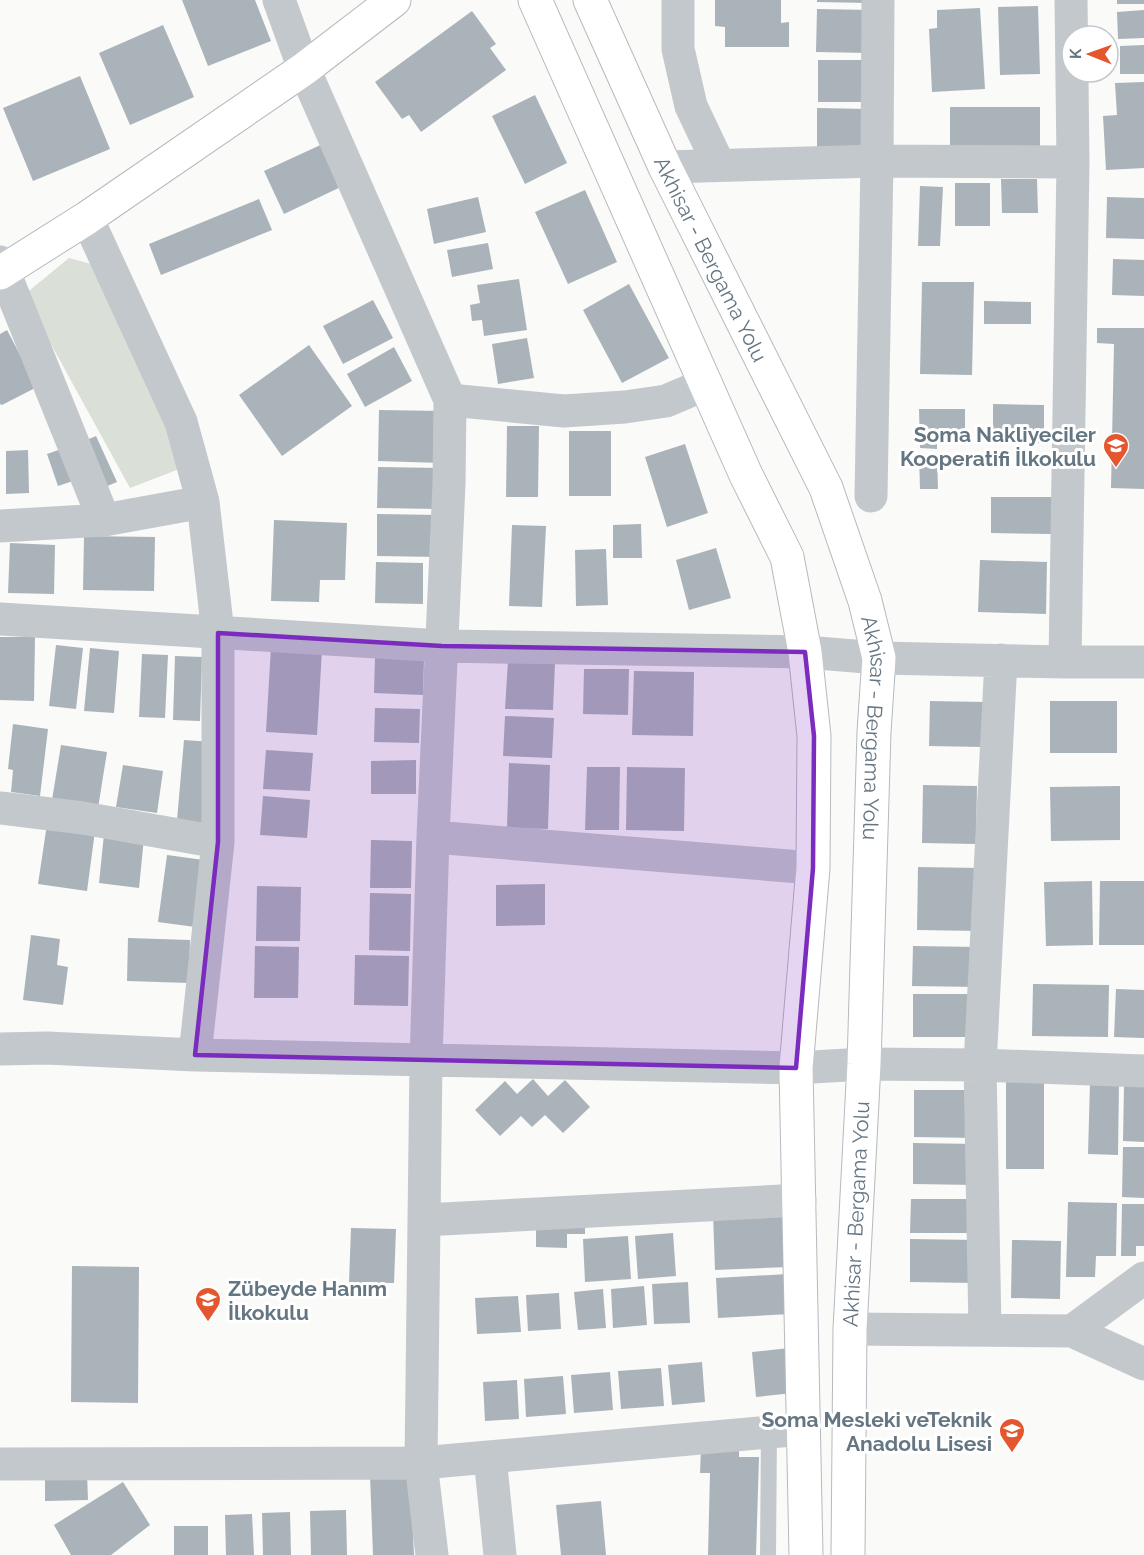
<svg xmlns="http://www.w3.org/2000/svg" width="1144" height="1555" viewBox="0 0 1144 1555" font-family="Raleway,sans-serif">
<rect width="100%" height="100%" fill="#fafaf8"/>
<path fill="#dadfd7" d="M 69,258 L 95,265 L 187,466 L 130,488 L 24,295 Z"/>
<path fill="#aab3b9" d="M 182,0 L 255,0 L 271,41 L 208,66 Z
M 715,0 L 781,0 L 781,23 L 789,22 L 789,47 L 725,47 L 725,27 L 715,26 Z
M 817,0 L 869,0 L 869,3 L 817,2 Z
M 1117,0 L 1144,0 L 1144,4 L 1117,4 Z
M 1038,6 L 1040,74 L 1000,75 L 998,7 Z
M 980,8 L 985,89 L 932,92 L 929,29 L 937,28 L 937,10 Z
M 817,9 L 869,10 L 868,53 L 816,52 Z
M 1144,10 L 1144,38 L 1118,39 L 1117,12 Z
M 472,11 L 496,44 L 490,48 L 506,70 L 421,132 L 409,115 L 402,119 L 375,82 Z
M 163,25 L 194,97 L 130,125 L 99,53 Z
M 1144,45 L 1144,74 L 1120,74 L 1120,46 Z
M 818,60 L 869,60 L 869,102 L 818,102 Z
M 80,76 L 110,149 L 33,181 L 3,108 Z
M 1144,82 L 1144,168 L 1106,170 L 1103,116 L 1117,115 L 1115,83 Z
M 535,95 L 567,163 L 525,184 L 492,116 Z
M 950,107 L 1040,107 L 1040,149 L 950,149 Z
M 817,108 L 869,109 L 868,148 L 817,147 Z
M 327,142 L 347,184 L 284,214 L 264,171 Z
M 1001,179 L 1037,179 L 1038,213 L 1002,213 Z
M 955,183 L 990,183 L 990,226 L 955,226 Z
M 920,186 L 943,187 L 940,246 L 918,246 Z
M 585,190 L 617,262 L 568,284 L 535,212 Z
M 478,197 L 486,232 L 434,244 L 427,209 Z
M 1107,197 L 1144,198 L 1144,239 L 1106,238 Z
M 259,199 L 272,230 L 161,275 L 149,244 Z
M 488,243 L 493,269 L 452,277 L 447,250 Z
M 1113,259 L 1144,260 L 1144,296 L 1112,295 Z
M 519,279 L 527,330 L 484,336 L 482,320 L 472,321 L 470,305 L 480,303 L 477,285 Z
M 922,282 L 974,282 L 972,375 L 920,374 Z
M 629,284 L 669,358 L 622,383 L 583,310 Z
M 373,300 L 393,338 L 343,364 L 323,326 Z
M 984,301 L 1031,302 L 1031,324 L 984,324 Z
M 1097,328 L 1144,328 L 1144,489 L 1111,488 L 1114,344 L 1097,343 Z
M 7,330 L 37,387 L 2,405 L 0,404 L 0,334 Z
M 527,338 L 534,378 L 498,384 L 492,344 Z
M 309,345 L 352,406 L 282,456 L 239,395 Z
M 394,347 L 412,381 L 365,407 L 347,374 Z
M 993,404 L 1044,405 L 1044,443 L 993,443 Z
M 919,409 L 965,409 L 965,438 L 937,438 L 937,449 L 920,448 Z
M 379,410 L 442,411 L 441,463 L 378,461 Z
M 507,426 L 539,426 L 538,497 L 506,497 Z
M 569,431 L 611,431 L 611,496 L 569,496 Z
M 96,436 L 117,482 L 98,490 L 77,444 Z
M 685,444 L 708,513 L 667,527 L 645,457 Z
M 70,446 L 82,478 L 58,486 L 47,454 Z
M 28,450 L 29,493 L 6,494 L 6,451 Z
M 919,454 L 937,454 L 938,489 L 920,489 Z
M 378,467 L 441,468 L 440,509 L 377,508 Z
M 991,497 L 1052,497 L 1052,534 L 991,533 Z
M 377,514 L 440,515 L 440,557 L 377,556 Z
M 274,520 L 347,523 L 345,580 L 320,580 L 319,602 L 271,601 Z
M 641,524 L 642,558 L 613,558 L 613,525 Z
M 512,525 L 546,526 L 542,607 L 509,606 Z
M 84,536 L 155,537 L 154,591 L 83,590 Z
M 10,543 L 55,545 L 54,594 L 8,593 Z
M 716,548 L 731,598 L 689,610 L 676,560 Z
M 606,549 L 608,605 L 576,606 L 575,550 Z
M 980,560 L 1047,562 L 1046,614 L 978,612 Z
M 376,562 L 423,563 L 423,604 L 375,603 Z
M 0,637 L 35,637 L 34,701 L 0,700 Z
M 56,645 L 83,648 L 76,709 L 49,706 Z
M 271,647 L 322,650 L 317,735 L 266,732 Z
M 90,648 L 119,651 L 114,713 L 84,711 Z
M 142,654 L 168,655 L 165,718 L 139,717 Z
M 175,656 L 202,657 L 200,721 L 173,720 Z
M 375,657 L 424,659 L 423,695 L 374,693 Z
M 508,661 L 555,663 L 553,710 L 505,709 Z
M 584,669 L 629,669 L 628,715 L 583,714 Z
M 634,671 L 694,672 L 693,736 L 632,735 Z
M 930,701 L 984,702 L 983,747 L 929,746 Z
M 1050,701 L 1117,701 L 1117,753 L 1050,753 Z
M 375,708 L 420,709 L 419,743 L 374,742 Z
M 505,716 L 554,718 L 552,758 L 503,756 Z
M 13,724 L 48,729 L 40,796 L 11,792 L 13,770 L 8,769 Z
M 184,740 L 213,742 L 207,823 L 177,820 Z
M 61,745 L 107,752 L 98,808 L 52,800 Z
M 266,750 L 313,753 L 310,791 L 263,789 Z
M 416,760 L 416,794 L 371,794 L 371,761 Z
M 509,763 L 550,765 L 548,829 L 507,828 Z
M 123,765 L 163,771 L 157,813 L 116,807 Z
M 587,767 L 620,767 L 619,830 L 585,830 Z
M 627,767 L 685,768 L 684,831 L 626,830 Z
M 923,785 L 977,786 L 976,844 L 922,843 Z
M 1120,786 L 1120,840 L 1051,841 L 1050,787 Z
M 263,796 L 310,800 L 307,838 L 260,835 Z
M 47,824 L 95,831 L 87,891 L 38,884 Z
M 104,834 L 144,838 L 139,888 L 99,883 Z
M 371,840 L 412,841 L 411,888 L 370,888 Z
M 167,855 L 204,860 L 195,927 L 158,922 Z
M 918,867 L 981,868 L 980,931 L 917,930 Z
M 1092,881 L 1093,945 L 1046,946 L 1044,882 Z
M 1100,881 L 1144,881 L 1144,945 L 1099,945 Z
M 545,884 L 545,925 L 496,926 L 496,885 Z
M 257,886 L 301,887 L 300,941 L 256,941 Z
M 370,893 L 411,894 L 410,951 L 369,950 Z
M 31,935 L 60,939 L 57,965 L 68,967 L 63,1005 L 23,1000 Z
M 128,938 L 190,940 L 189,983 L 127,981 Z
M 255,946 L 299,947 L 298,998 L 254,998 Z
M 913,946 L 978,947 L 978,987 L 912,986 Z
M 355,955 L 409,956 L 408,1006 L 354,1005 Z
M 1033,984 L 1109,985 L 1108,1037 L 1032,1036 Z
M 1116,989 L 1144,990 L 1144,1038 L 1114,1037 Z
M 913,994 L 979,994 L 980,1037 L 913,1037 Z
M 533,1079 L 548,1096 L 565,1080 L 590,1107 L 563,1133 L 545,1115 L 532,1127 L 521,1116 L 500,1136 L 475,1110 L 505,1081 L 517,1094 Z
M 1006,1081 L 1044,1081 L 1044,1169 L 1006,1169 Z
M 1090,1082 L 1119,1082 L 1118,1155 L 1088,1154 Z
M 1124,1085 L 1144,1085 L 1144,1142 L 1123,1141 Z
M 914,1090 L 978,1090 L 978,1138 L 914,1137 Z
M 913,1143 L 976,1144 L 976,1185 L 913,1184 Z
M 1123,1147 L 1144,1147 L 1144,1198 L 1122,1197 Z
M 911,1199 L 978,1199 L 978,1233 L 910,1233 Z
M 1068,1202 L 1117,1203 L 1116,1256 L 1096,1256 L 1095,1277 L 1066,1277 Z
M 1122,1204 L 1144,1204 L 1144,1246 L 1136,1246 L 1136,1256 L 1121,1256 Z
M 786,1209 L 788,1267 L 715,1270 L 713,1213 Z
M 536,1219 L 585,1220 L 585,1234 L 567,1234 L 567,1248 L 536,1247 Z
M 351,1228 L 396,1229 L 394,1283 L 386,1283 L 386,1295 L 361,1294 L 362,1283 L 349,1283 Z
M 673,1233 L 676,1276 L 638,1279 L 635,1236 Z
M 628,1236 L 631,1279 L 585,1282 L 583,1239 Z
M 910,1239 L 976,1240 L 976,1283 L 910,1282 Z
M 1012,1240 L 1061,1241 L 1060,1299 L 1011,1298 Z
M 72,1266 L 139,1267 L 138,1403 L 71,1402 Z
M 788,1274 L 790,1314 L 718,1318 L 716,1278 Z
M 688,1282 L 690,1323 L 654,1324 L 652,1284 Z
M 644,1286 L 647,1325 L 613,1328 L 611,1289 Z
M 603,1289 L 606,1328 L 578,1330 L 574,1292 Z
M 559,1293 L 561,1329 L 528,1331 L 526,1295 Z
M 518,1296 L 521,1332 L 477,1334 L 475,1298 Z
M 799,1347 L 803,1392 L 756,1397 L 752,1352 Z
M 702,1362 L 705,1402 L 672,1405 L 668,1365 Z
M 661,1368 L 664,1406 L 621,1409 L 618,1371 Z
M 610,1372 L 613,1410 L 574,1413 L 571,1375 Z
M 563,1376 L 566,1414 L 526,1417 L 524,1379 Z
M 517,1380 L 519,1419 L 485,1421 L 483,1382 Z
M 701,1449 L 739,1450 L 739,1457 L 759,1457 L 756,1555 L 708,1555 L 710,1473 L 700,1473 Z
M 87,1473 L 88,1500 L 45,1501 L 45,1475 Z
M 410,1473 L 414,1555 L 373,1555 L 370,1475 Z
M 123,1482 L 150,1525 L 111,1555 L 71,1555 L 54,1525 Z
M 601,1501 L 606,1555 L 561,1555 L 556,1505 Z
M 346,1510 L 347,1555 L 311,1555 L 310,1511 Z
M 290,1512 L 291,1555 L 263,1555 L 262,1513 Z
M 252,1514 L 254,1555 L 226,1555 L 225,1515 Z
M 174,1526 L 208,1526 L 208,1555 L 174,1555 Z"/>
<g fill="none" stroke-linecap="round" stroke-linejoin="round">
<defs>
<path id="secondary" d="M 0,273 L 87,218 L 304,69 L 394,0"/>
<g id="primary">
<path d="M 535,0 L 746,475 L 787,557 L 805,652 L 814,736 L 813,868 L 796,1068 L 806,1555"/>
<path id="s1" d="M 590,0 L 665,167 L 826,488 L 865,601 L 879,658 L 874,732 L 864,1064 L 850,1329 L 848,1555"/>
</g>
</defs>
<use href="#secondary" stroke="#b3babf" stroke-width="35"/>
<use href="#primary" stroke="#b5babe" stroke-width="35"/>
<path stroke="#c3c8cc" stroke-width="16" d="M 768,1555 L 769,1432"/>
<path stroke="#c3c8cc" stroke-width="33" d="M 279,0 L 304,69 L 450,400 L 449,484 L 433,837 L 426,1061 L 421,1463 L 432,1555
M 678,0 L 678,49 L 691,106 L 719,165
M 665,167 L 877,161 L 1073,162
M 87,218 L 181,422 L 203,502 L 218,633 L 218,842 L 195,1055
M 0,262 L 104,520
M 450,400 L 564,411 L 625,407 L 666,401 L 706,384
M 871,496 L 877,161 L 878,0
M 0,526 L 104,520 L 203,502
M 0,619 L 442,646 L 805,652 L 879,658 L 1065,662 L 1144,662
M 1065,662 L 1073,162 L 1071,0
M 0,808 L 83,818 L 218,842
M 433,837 L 813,868
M 0,1049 L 47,1048 L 195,1055 L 796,1068 L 864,1064 L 980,1065 L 1144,1071
M 424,1220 L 800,1200
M 850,1329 L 1072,1331 L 1144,1364
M 985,1330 L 980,1065 L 1001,660
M 1072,1331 L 1144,1278
M 490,1457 L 500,1555
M 0,1464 L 421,1463 L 803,1429"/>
<use href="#secondary" stroke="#fff" stroke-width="33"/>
<use href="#primary" stroke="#fff" stroke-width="33"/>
</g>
<path fill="#7b2cbf" fill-opacity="0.2" stroke="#7b2cbf" stroke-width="4.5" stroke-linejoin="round" d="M 218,633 L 442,646 L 805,652 L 814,736 L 813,868 L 796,1068 L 195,1055 L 218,842 Z"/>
<defs>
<symbol id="school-pin" viewBox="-11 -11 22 30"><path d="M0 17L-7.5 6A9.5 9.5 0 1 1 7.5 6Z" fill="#e4572e" stroke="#fff"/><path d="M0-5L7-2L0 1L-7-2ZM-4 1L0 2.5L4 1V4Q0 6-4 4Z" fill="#fff"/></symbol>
</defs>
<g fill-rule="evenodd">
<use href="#school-pin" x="1101" y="431" width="30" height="40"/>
<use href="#school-pin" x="193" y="1285" width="30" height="40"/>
<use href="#school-pin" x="997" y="1416" width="30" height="40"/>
</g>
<g text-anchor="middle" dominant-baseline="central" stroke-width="6" stroke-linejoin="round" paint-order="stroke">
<g font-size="21" fill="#657683" stroke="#fff">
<text stroke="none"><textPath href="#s1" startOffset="286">Akhisar - Bergama Yolu</textPath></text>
<text stroke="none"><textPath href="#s1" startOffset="790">Akhisar - Bergama Yolu</textPath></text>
<text transform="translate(856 1214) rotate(-87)">Akhisar - Bergama Yolu</text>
</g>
<g font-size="21" font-weight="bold" fill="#657683" stroke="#fff" text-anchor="end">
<text x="1096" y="434">Soma Nakliyeciler<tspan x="1096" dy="24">Kooperatifi İlkokulu</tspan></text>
<text x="228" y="1288" text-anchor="start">Zübeyde Hanım<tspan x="228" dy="24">İlkokulu</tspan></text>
<text x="992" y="1419">Soma Mesleki veTeknik<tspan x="992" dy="24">Anadolu Lisesi</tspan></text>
</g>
</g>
<g transform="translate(1090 54) rotate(271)"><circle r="28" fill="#ffffff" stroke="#c1c8cd" stroke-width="1.5"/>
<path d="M0-4.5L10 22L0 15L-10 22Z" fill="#e4572e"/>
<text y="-9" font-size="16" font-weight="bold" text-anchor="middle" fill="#657683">K</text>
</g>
</svg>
